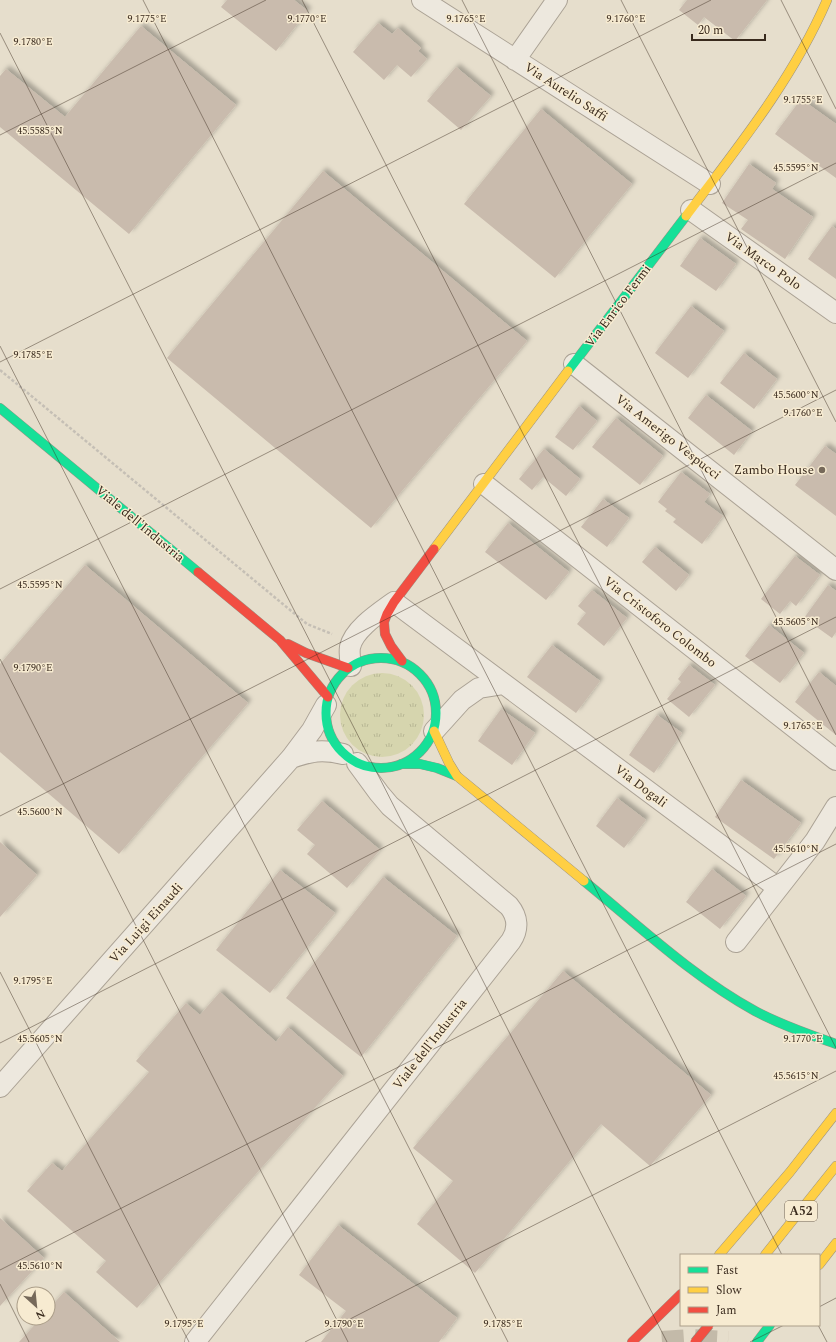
<svg xmlns="http://www.w3.org/2000/svg" width="836" height="1342" viewBox="0 0 836 1342" font-family="Spectral,serif">
<defs>
<pattern id="grass-tufts" width="24" height="20" patternUnits="userSpaceOnUse"><rect width="24" height="20" fill="#d6d5ae"/><path d="M3 7l-1-3M5 7V3M7 7l1-3M15 17l-1-3M17 17v-4M19 17l1-3" fill="none" stroke="#b8b795"/></pattern>
<filter id="shadow"><feDropShadow dx="3.5" dy="-3.5" stdDeviation="2" flood-color="#0004"/></filter>
</defs>
<rect width="100%" height="100%" fill="#e6decc"/>
<path fill="url(#grass-tufts)" d="M340 715a42 42 0 1 1 84 0a42 42 0 1 1-84 0Z"/>
<path fill="#c9bbad" filter="url(#shadow)" d="M 227,0 L 294,0 L 308,11 L 276,51 L 221,7 Z
M 687,0 L 767,0 L 735,41 L 704,17 L 698,25 L 679,10 Z
M 378,23 L 392,34 L 398,28 L 421,48 L 418,51 L 427,59 L 411,77 L 397,65 L 384,80 L 353,52 Z
M 141,26 L 236,105 L 129,234 L 0,127 L 0,76 L 6,69 L 65,117 Z
M 456,67 L 491,96 L 461,130 L 427,101 Z
M 801,99 L 836,124 L 836,178 L 775,134 Z
M 541,109 L 632,184 L 555,278 L 464,204 Z
M 749,164 L 776,183 L 772,189 L 813,217 L 785,259 L 741,229 L 748,220 L 722,203 Z
M 323,171 L 527,341 L 371,528 L 167,358 Z
M 832,226 L 836,229 L 836,279 L 808,259 Z
M 700,238 L 736,264 L 716,291 L 680,266 Z
M 691,306 L 724,331 L 688,378 L 655,353 Z
M 744,353 L 777,379 L 754,409 L 720,383 Z
M 706,395 L 752,431 L 734,455 L 688,418 Z
M 579,406 L 597,421 L 573,450 L 555,437 Z
M 616,418 L 663,456 L 640,485 L 592,447 Z
M 825,446 L 836,454 L 836,516 L 795,485 Z
M 544,449 L 580,479 L 566,496 L 543,477 L 532,490 L 519,479 Z
M 681,472 L 710,494 L 704,502 L 723,516 L 702,544 L 673,522 L 676,519 L 665,511 L 667,509 L 658,502 Z
M 603,499 L 629,518 L 607,547 L 581,527 Z
M 508,523 L 569,572 L 546,600 L 485,552 Z
M 655,547 L 689,575 L 676,591 L 642,562 Z
M 795,556 L 820,575 L 796,606 L 790,601 L 780,614 L 761,599 Z
M 85,565 L 248,703 L 119,854 L 0,752 L 0,664 Z
M 828,585 L 836,591 L 836,632 L 832,638 L 804,618 Z
M 592,590 L 627,618 L 604,646 L 577,624 L 586,613 L 578,606 Z
M 769,625 L 804,653 L 780,683 L 745,656 Z
M 552,645 L 600,681 L 576,713 L 527,677 Z
M 689,665 L 715,685 L 689,717 L 667,699 L 681,682 L 678,679 Z
M 819,672 L 836,686 L 836,735 L 795,702 Z
M 501,709 L 535,733 L 512,765 L 478,741 Z
M 657,715 L 682,733 L 654,773 L 629,755 Z
M 741,780 L 801,823 L 774,859 L 715,817 Z
M 617,798 L 646,820 L 624,848 L 596,826 Z
M 322,801 L 380,850 L 347,888 L 307,854 L 315,845 L 297,830 Z
M 0,842 L 37,875 L 0,917 Z
M 712,869 L 746,896 L 720,929 L 686,902 Z
M 280,870 L 335,913 L 270,993 L 216,950 Z
M 383,877 L 457,936 L 361,1057 L 286,998 Z
M 563,971 L 711,1095 L 650,1166 L 601,1124 L 475,1273 L 417,1224 L 453,1181 L 413,1148 Z
M 220,992 L 276,1042 L 288,1027 L 343,1076 L 137,1308 L 96,1272 L 106,1261 L 27,1191 L 52,1163 L 62,1171 L 149,1072 L 136,1061 L 186,1003 L 200,1015 Z
M 0,1218 L 44,1258 L 0,1306 Z
M 338,1225 L 457,1318 L 439,1342 L 321,1342 L 346,1311 L 299,1275 Z
M 64,1292 L 120,1342 L 19,1342 L 41,1318 L 48,1318 L 48,1310 Z"/>
<g fill="none" stroke-linecap="round" stroke-linejoin="round">
<path stroke="#c3baa9" stroke-width="22" stroke-dasharray="22 11" stroke-linecap="butt" d="M 662,1342 L 691,1340 L 728,1342"/>
<defs>
<path id="street" d="M 422,0 L 710,184
M 515,60 L 557,0
M 691,210 L 836,313
M 574,364 L 836,570
M 484,484 L 836,760
M 351,666 C 350,660 349,654 350,647 C 354,629 379,613 394,602 L 778,888
M 434,731 L 462,700 L 479,688 L 504,684
M 291,758 C 311,751 322,749 343,754
M 736,942 L 815,841 L 836,807
M 0,1087 L 291,758 L 312,730 L 326,705
M 195,1342 L 511,941 C 519,929 518,917 509,906 L 390,806 L 379,793 L 357,763"/>
<path id="fast" d="M 568,371 L 686,216
M 0,408 L 198,572
M326 713a55 55 0 1 1 110 0a55 55 0 1 1-110 0Z
M 401,764 L 420,764 L 437,768 L 457,776
M 584,881 C 638,925 693,977 755,1011 C 781,1025 808,1034 836,1044
M 757,1342 L 770,1325"/>
<path id="slow" d="M 686,216 C 738,147 793,79 827,0
M 434,549 L 568,371
M 434,731 L 449,763 L 457,776 L 584,881
M 719,1255 L 790,1172 L 836,1113
M 765,1255 L 836,1166
M 819,1265 L 836,1243"/>
<path id="jam" d="M 198,572 L 280,640 L 328,697
M 288,644 L 306,653 L 348,668
M 402,661 L 391,646 L 385,634 L 384,622 L 387,614 L 394,602 L 434,549
M 632,1342 L 681,1294"/>
</defs>
<use href="#street" stroke="#aba295" stroke-width="22"/>
<use href="#fast" stroke="#9a9285" stroke-width="10"/>
<use href="#slow" stroke="#9a9285" stroke-width="10"/>
<use href="#jam" stroke="#9a9285" stroke-width="10"/>
<path stroke="#c5bfb5" stroke-width="2.5" stroke-dasharray="3 2" stroke-linecap="butt" d="M 0,370 L 307,624 L 332,634"/>
<use href="#street" stroke="#ede8de" stroke-width="20"/>
<use href="#fast" stroke="#16e098" stroke-width="9"/>
<use href="#slow" stroke="#ffcf43" stroke-width="9"/>
<use href="#jam" stroke="#f24e42" stroke-width="9"/>
<defs>
<path id="jam-bridge" d="M 695,1342 L 709,1325"/>
</defs>
<use href="#jam-bridge" stroke="#90887c" stroke-width="10" stroke-linecap="butt"/>
<use href="#jam-bridge" stroke="#f24e42" stroke-width="9"/>
</g>
<path fill="none" stroke="#392a1d" stroke-width="1" stroke-opacity="0.45" d="M 143,0 L 782,1255M 302,0 L 836,1048M 462,0 L 836,735M 621,0 L 836,422M 781,0 L 836,109M 0,33 L 667,1342M 0,135 L 266,0M 0,346 L 508,1342M 0,362 L 711,0M 0,589 L 836,163M 0,659 L 348,1342M 0,816 L 836,390M 0,972 L 189,1342M 0,1043 L 836,617M 0,1270 L 836,844M 0,1284 L 29,1342M 819,1307 L 836,1298M 818,1325 L 827,1342M 305,1342 L 836,1071M 750,1342 L 784,1325"/>
<circle fill="#76695a" stroke="#f7ebd1" stroke-width="1.5" cx="822" cy="470" r="4"/>
<g text-anchor="middle" dominant-baseline="central" stroke-width="3" stroke-linejoin="round" paint-order="stroke">
<rect fill="#f7ebd1" stroke="#726453" stroke-width="1" x="785" y="1201" width="32" height="20" rx="3"/>
<g font-size="12" font-weight="bold" fill="#392a1d">
<text x="801" y="1211">A52</text>
</g>
<g font-size="13" fill="#392a1d" stroke="#f7ebd1">
<text transform="translate(566 92) rotate(33)">Via Aurelio Saffi</text>
<text transform="translate(763 261) rotate(35)">Via Marco Polo</text>
<text transform="translate(618 306) rotate(-53)">Via Enrico Fermi</text>
<text transform="translate(668 437) rotate(38)">Via Amerigo Vespucci</text>
<text transform="translate(140 524) rotate(40)">Viale dell'Industria</text>
<text transform="translate(660 622) rotate(38)">Via Cristoforo Colombo</text>
<text transform="translate(641 786) rotate(37)">Via Dogali</text>
<text transform="translate(146 923) rotate(-48)">Via Luigi Einaudi</text>
<text transform="translate(430 1044) rotate(-52)">Viale dell'Industria</text>
</g>
<g font-size="13" fill="#392a1d" stroke="#f7ebd1" text-anchor="end">
<text x="814" y="470">Zambo House</text>
</g>
</g>
<g font-size="10" text-anchor="middle" fill="#392a1d" stroke="#f7ebd1" stroke-width="3" stroke-linejoin="round" paint-order="stroke">
<text x="147" y="22">9.1775°E</text>
<text x="307" y="22">9.1770°E</text>
<text x="466" y="22">9.1765°E</text>
<text x="626" y="22">9.1760°E</text>
<text x="33" y="45">9.1780°E</text>
<text x="803" y="103">9.1755°E</text>
<text x="40" y="134">45.5585°N</text>
<text x="796" y="171">45.5595°N</text>
<text x="33" y="358">9.1785°E</text>
<text x="796" y="398">45.5600°N</text>
<text x="803" y="416">9.1760°E</text>
<text x="40" y="588">45.5595°N</text>
<text x="796" y="625">45.5605°N</text>
<text x="33" y="671">9.1790°E</text>
<text x="803" y="729">9.1765°E</text>
<text x="40" y="815">45.5600°N</text>
<text x="796" y="852">45.5610°N</text>
<text x="33" y="984">9.1795°E</text>
<text x="803" y="1042">9.1770°E</text>
<text x="40" y="1042">45.5605°N</text>
<text x="796" y="1079">45.5615°N</text>
<text x="40" y="1269">45.5610°N</text>
<text x="184" y="1327">9.1795°E</text>
<text x="344" y="1327">9.1790°E</text>
<text x="503" y="1327">9.1785°E</text>
</g>
<rect x="680" y="1254" width="140" height="72" fill="#f7ebd1" stroke="#ab9e89"/>
<rect x="688" y="1267" width="20" height="6" fill="#16e098" stroke="#ab9e89"/>
<text x="716" y="1274" font-size="12" fill="#392a1d">Fast</text>
<rect x="688" y="1287" width="20" height="6" fill="#ffcf43" stroke="#ab9e89"/>
<text x="716" y="1294" font-size="12" fill="#392a1d">Slow</text>
<rect x="688" y="1307" width="20" height="6" fill="#f24e42" stroke="#ab9e89"/>
<text x="716" y="1314" font-size="12" fill="#392a1d">Jam</text>
<g transform="translate(36 1306) rotate(153)"><circle r="19" fill="#f7ebd1" stroke="#ab9e89"/>
<path d="M0-3L7 15L0 10L-7 15Z" fill="#76695a"/>
<text y="-6" font-size="11" font-weight="bold" text-anchor="middle" fill="#392a1d">N</text>
</g>
<path d="M692 34v6h73v-6" fill="none" stroke="#392a1d" stroke-width="2"/>
<text x="698" y="34" font-size="12" fill="#392a1d" stroke="#f7ebd1" stroke-width="3" paint-order="stroke">20 m</text>
</svg>
